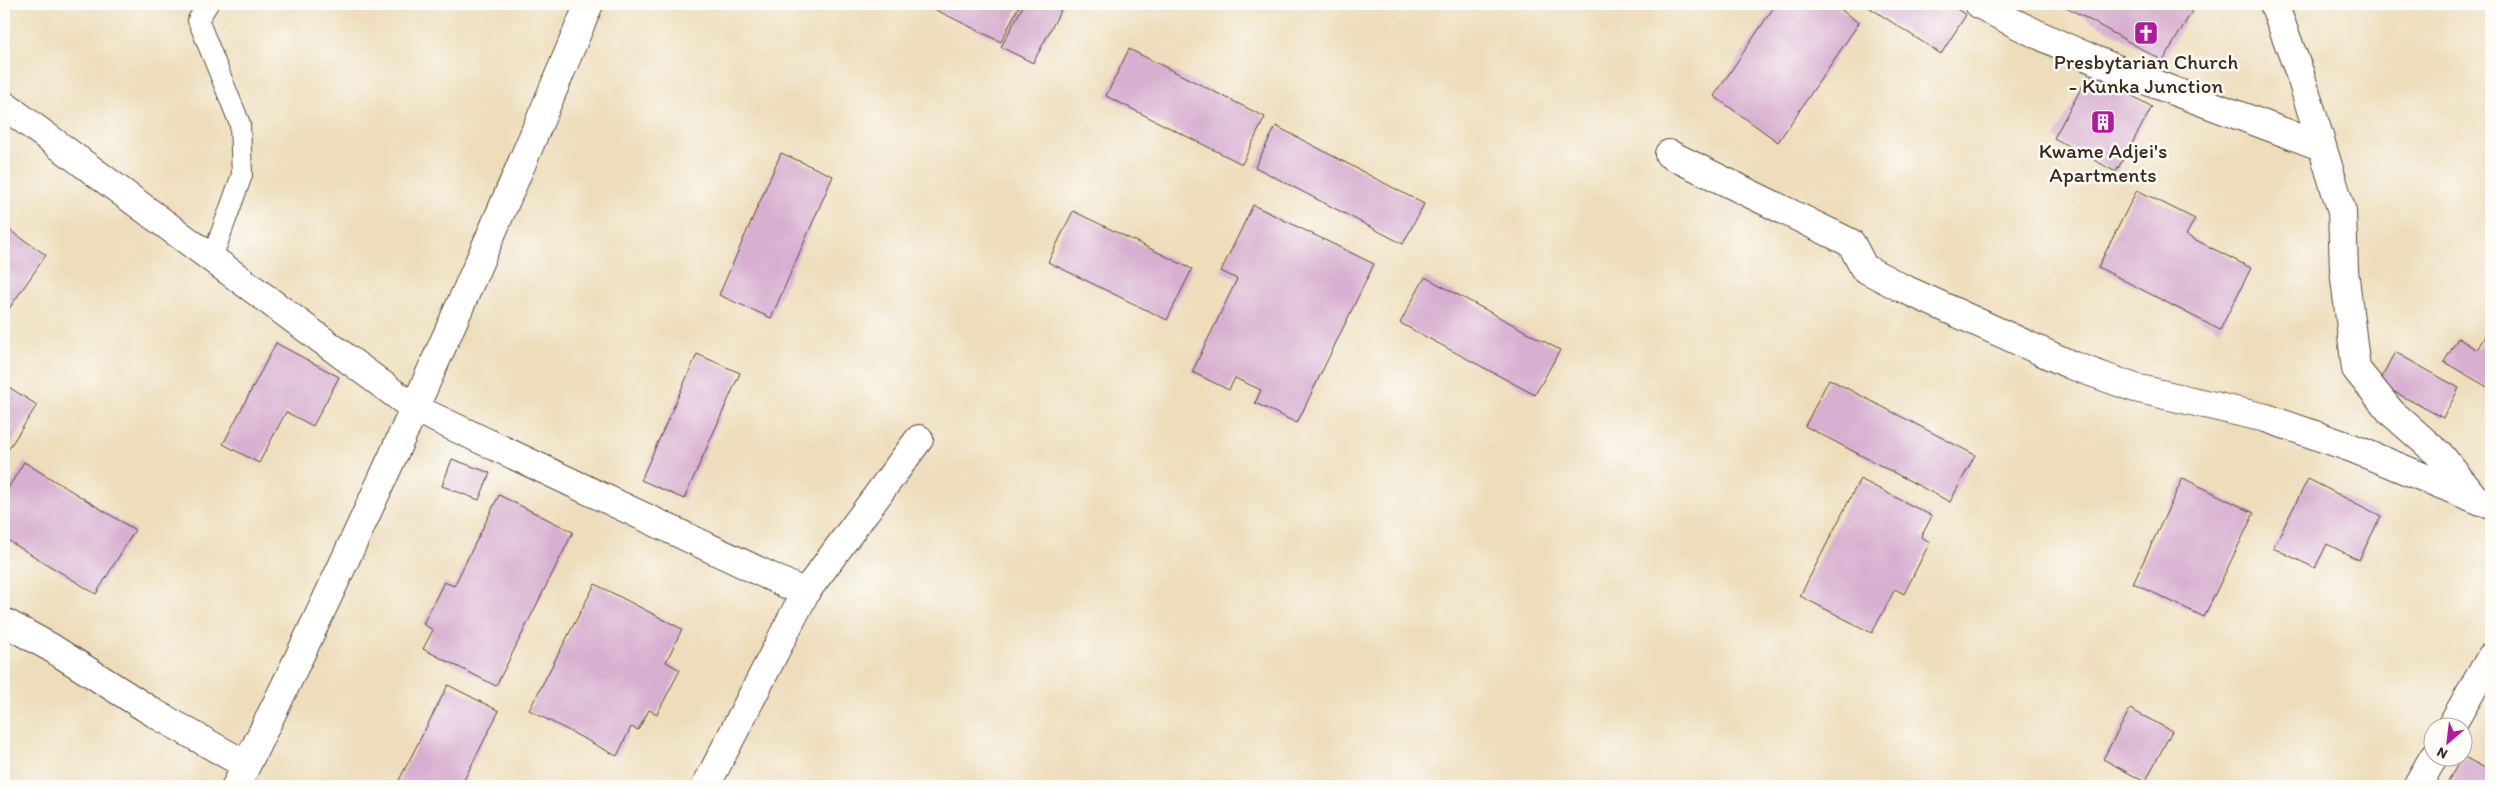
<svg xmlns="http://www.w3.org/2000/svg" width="2495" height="790" viewBox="0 0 2495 790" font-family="Itim,sans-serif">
<rect width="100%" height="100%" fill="#fdfcf7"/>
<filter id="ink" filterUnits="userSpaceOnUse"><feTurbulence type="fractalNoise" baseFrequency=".02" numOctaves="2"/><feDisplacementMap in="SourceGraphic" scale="10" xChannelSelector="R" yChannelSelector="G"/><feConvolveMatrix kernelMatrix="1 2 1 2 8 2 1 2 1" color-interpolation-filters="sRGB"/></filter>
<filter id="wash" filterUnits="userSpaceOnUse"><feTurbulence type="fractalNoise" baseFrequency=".0096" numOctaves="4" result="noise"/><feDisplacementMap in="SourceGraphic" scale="20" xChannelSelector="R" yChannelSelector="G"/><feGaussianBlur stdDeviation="1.12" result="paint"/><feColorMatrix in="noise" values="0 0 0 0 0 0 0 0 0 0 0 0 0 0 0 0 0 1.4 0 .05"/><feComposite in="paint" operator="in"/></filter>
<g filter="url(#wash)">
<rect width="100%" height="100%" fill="#edddbb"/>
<g id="blocks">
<path fill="#d7afd0" d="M 924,4 L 1020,4 L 1001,42 Z
M 1024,4 L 1064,4 L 1033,63 L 1001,47 Z
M 1776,4 L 1833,4 L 1859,23 L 1778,142 L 1714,96 Z
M 1864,4 L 1949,4 L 1966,15 L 1941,54 Z
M 2061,4 L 2196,4 L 2163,61 Z
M 1129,49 L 1265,117 L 1242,164 L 1106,96 Z
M 2090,72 L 2152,107 L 2116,172 L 2054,138 Z
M 1276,126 L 1424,204 L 1403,244 L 1255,167 Z
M 781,153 L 833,176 L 771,318 L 719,295 Z
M 2137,190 L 2195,219 L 2186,235 L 2251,268 L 2220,330 L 2098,267 Z
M 1253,205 L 1374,264 L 1297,423 L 1255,403 L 1261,390 L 1235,378 L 1229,390 L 1192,372 L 1237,279 L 1221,271 Z
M 1073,211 L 1192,269 L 1167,320 L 1048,262 Z
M 8,229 L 46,255 L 4,316 L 4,236 Z
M 1425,277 L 1560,350 L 1535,395 L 1400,323 Z
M 2491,325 L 2491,389 L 2444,362 L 2458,338 L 2477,350 Z
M 276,343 L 339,377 L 313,426 L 286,412 L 259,463 L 223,444 Z
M 2395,352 L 2459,388 L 2443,418 L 2378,383 Z
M 697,354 L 740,373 L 684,499 L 641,480 Z
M 1829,379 L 1975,455 L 1950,502 L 1805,426 Z
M 4,384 L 37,405 L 4,456 Z
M 452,459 L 490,473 L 479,500 L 442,486 Z
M 24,462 L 135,530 L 96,594 L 4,538 L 4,495 Z
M 2183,478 L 2254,513 L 2204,617 L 2133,583 Z
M 1860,479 L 1932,516 L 1921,537 L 1930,542 L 1904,594 L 1895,589 L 1872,633 L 1800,596 Z
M 2308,479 L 2381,516 L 2359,560 L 2327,544 L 2315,568 L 2273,548 Z
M 499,495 L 573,532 L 496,686 L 423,649 L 433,630 L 423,624 L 444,582 L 454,586 Z
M 595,584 L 682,629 L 666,662 L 680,670 L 657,714 L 649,710 L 638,730 L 631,727 L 617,756 L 529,710 Z
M 448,685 L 499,711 L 461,786 L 396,786 Z
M 2130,709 L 2172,731 L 2145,782 L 2103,759 Z
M 2462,756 L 2491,771 L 2491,786 L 2446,786 Z"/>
</g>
</g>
<g filter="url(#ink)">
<use href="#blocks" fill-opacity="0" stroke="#564536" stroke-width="1"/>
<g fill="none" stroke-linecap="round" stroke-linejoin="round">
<defs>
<path id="service" d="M 208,4 L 198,20 L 240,124 L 242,175 L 212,258"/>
<path id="minor" d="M 1979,4 C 2085,64 2207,102 2320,146
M 2274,4 L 2301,77 L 2342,212 L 2344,270 L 2356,369 L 2391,412 L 2441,456 L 2474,497
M 4,105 L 414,408 L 805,593
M 1669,154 L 1851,243 L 1864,268 L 1900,287 L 2071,365 L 2135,388 L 2266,418 L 2352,448 L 2491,505
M 4,622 L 50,647 L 154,713 L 246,765
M 2450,728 L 2491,657
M 236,786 C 364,530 479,268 589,4
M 706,786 L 805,593 L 919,439
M 2417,786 L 2433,758"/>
</defs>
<use href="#service" stroke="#564536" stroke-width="22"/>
<use href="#minor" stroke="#564536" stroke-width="30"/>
<use href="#service" stroke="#fff" stroke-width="20"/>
<use href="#minor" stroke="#fff" stroke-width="28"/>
</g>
</g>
<defs>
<symbol id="church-square" viewBox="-11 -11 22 22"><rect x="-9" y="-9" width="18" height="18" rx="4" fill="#b5179e" stroke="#fdfcf7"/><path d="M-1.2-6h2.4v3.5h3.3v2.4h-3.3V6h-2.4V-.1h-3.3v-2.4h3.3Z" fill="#fff"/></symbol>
<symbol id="building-square" viewBox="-11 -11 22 22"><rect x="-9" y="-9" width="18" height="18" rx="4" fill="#b5179e" stroke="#fdfcf7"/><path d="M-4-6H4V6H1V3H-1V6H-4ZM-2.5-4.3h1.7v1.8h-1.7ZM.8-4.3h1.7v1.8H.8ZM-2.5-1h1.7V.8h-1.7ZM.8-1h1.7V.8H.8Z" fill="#fff"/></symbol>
</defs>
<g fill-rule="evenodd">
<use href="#church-square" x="2132" y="19" width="28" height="28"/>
<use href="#building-square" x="2089" y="108" width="28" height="28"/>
</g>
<g text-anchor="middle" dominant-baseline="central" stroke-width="5" stroke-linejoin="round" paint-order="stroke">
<g font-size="21" fill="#3b2a1e" stroke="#fdfcf7">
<text x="2146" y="61">Presbytarian Church<tspan x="2146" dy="24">- Kunka Junction</tspan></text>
<text x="2103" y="150">Kwame Adjei's<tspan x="2103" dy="24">Apartments</tspan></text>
</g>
</g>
<rect width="2495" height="790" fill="none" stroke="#fdfcf7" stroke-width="20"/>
<g transform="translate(2448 742) rotate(208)"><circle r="24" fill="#fdfcf7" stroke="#afa8a0"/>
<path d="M0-4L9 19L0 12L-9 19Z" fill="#b5179e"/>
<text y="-8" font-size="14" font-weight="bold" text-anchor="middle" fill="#3b2a1e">N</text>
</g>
</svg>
